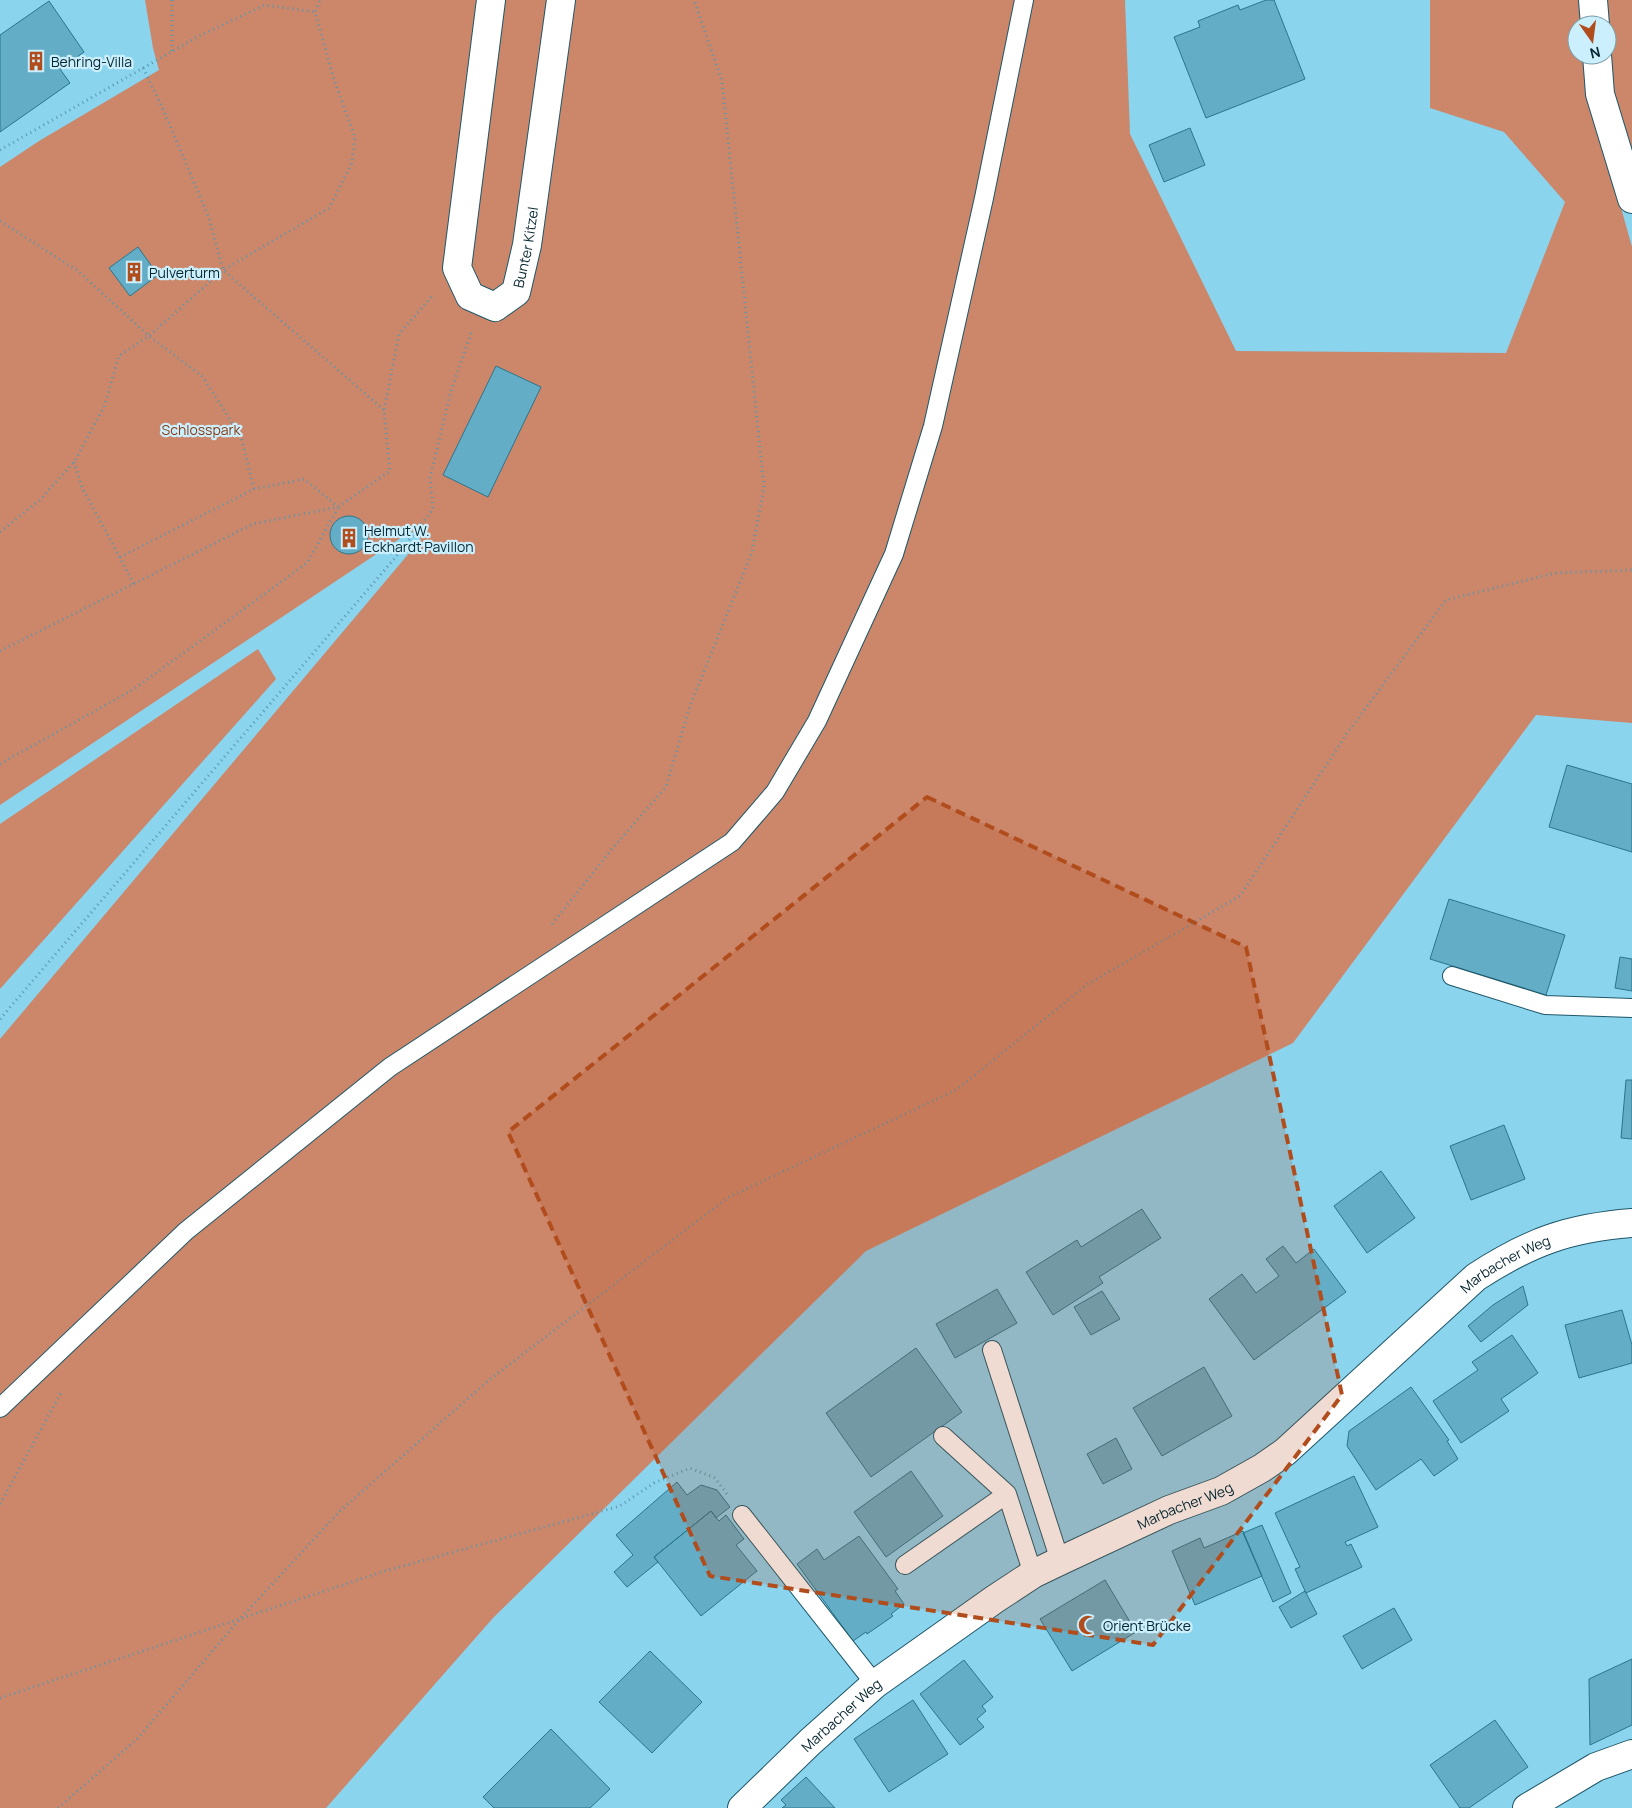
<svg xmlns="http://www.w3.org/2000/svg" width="1632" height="1808" viewBox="0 0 1632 1808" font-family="Manrope,sans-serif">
<rect width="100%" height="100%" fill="#8ad4ee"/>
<path fill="#cc866a" d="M 145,0 L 1125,0 L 1130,134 L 1236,351 L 1506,353 L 1565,202 L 1504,132 L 1430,108 L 1430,0 L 1581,0 L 1584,25 L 1577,25 L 1577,55 L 1586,55 L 1590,97 L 1632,247 L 1632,723 L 1536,715 L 1293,1043 L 866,1251 L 493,1618 L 326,1808 L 0,1808 L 0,1039 L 421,539 L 411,531 L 0,805 L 0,167 L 39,141 L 159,70 L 153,48 Z
M 1606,0 L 1632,0 L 1632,161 L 1610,86 Z
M 258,649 L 276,679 L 0,989 L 0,824 Z"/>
<path fill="#64adc6" stroke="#29768d" d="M 1266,0 L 1274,0 L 1305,79 L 1206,118 L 1174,37 L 1200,27 L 1198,21 L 1238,5 L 1240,10 Z
M 49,1 L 84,52 L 60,69 L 70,83 L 0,132 L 0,35 Z
M 1190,128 L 1205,165 L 1164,182 L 1149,145 Z
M 138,247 L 158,275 L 130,296 L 109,268 Z
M 496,366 L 541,387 L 488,497 L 443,475 Z
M330 535a19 19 0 1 1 38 0a19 19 0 1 1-38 0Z
M 1567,765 L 1632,784 L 1632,852 L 1549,827 Z
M 1449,899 L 1565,935 L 1546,995 L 1430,959 Z
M 1620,957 L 1632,959 L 1632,991 L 1615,988 Z
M 1626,1080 L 1632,1080 L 1632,1139 L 1621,1138 Z
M 1504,1125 L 1525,1179 L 1471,1200 L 1450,1146 Z
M 1381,1171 L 1415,1218 L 1367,1253 L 1334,1206 Z
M 1142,1209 L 1161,1238 L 1099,1277 L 1103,1283 L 1053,1315 L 1026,1272 L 1077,1240 L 1081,1247 Z
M 1283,1246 L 1296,1263 L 1314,1249 L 1346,1292 L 1254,1360 L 1209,1299 L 1242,1274 L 1256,1293 L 1279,1276 L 1266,1259 Z
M 1523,1286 L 1528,1305 L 1481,1342 L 1468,1326 L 1493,1305 Z
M 997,1289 L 1017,1323 L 955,1358 L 936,1324 Z
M 1102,1291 L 1120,1319 L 1091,1335 L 1074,1307 Z
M 1622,1310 L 1632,1345 L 1632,1363 L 1579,1378 L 1565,1325 Z
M 1512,1335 L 1538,1373 L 1501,1399 L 1509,1411 L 1461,1443 L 1433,1401 L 1478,1370 L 1472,1362 Z
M 916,1348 L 962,1412 L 871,1477 L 826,1413 Z
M 1204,1367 L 1232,1416 L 1162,1456 L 1133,1408 Z
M 1411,1387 L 1449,1440 L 1447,1441 L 1458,1459 L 1434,1476 L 1421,1459 L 1376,1490 L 1347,1446 L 1349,1431 Z
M 1116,1438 L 1132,1469 L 1103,1484 L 1087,1454 Z
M 911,1471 L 943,1516 L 886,1557 L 854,1512 Z
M 1354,1476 L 1378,1527 L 1345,1542 L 1347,1546 L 1351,1544 L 1362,1567 L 1306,1593 L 1295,1569 L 1300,1567 L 1275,1513 Z
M 677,1482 L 687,1495 L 701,1485 L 717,1490 L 730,1507 L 716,1518 L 711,1511 L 654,1557 L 658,1562 L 627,1587 L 614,1572 L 633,1555 L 616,1535 Z
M 711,1511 L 719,1521 L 726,1515 L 744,1539 L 736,1545 L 757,1571 L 701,1616 L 654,1557 Z
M 1262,1525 L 1291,1593 L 1273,1602 L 1243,1533 Z
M 1243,1531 L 1262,1576 L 1195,1605 L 1172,1551 L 1200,1538 L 1204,1548 Z
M 859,1536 L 898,1589 L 895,1591 L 904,1604 L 891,1614 L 893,1616 L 867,1634 L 866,1632 L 853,1641 L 797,1564 L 817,1549 L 824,1560 Z
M 1105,1580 L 1136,1632 L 1072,1671 L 1040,1619 Z
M 1305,1591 L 1317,1614 L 1291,1628 L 1279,1607 Z
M 1394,1608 L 1412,1640 L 1362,1669 L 1343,1636 Z
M 650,1651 L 702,1702 L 652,1753 L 599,1702 Z
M 1632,1659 L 1632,1725 L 1590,1745 L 1589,1679 Z
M 964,1660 L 993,1697 L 982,1706 L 986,1711 L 977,1719 L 984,1727 L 960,1745 L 920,1694 Z
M 913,1700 L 948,1754 L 889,1792 L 854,1739 Z
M 1495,1720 L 1528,1767 L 1469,1808 L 1460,1808 L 1430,1765 Z
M 551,1729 L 610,1789 L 590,1808 L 494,1808 L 483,1797 Z
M 806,1777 L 835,1808 L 782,1808 L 786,1805 L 781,1800 Z"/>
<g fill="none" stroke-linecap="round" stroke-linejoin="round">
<defs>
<path id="lane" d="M 1452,976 L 1545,1005 L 1632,1008
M 992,1350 L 1060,1561
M 0,1408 L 186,1231 L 390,1067 L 732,842 L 775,792 L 817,721 L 894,554 L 933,426 L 984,198 L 1024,0
M 943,1436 L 1007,1494 L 1033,1574
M 742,1515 L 875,1684
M 905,1565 L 1007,1494"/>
<g id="street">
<path id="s1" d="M 491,0 L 457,268 L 470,296 L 495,307 L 516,292 L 527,245 L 561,0"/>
<path d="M 1593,0 L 1595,25"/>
<path d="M 1597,55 L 1600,94 L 1632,199"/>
<path d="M 1527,1808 L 1596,1767 L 1632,1754"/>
</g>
<g id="secondary">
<path id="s2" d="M 742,1808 L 810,1742 L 875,1684 L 995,1599 L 1033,1574 L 1060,1561 L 1169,1510 L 1221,1491 L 1262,1468 L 1285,1452 L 1476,1277 C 1530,1242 1568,1228 1632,1223"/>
</g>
</defs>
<use href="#lane" stroke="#1e5769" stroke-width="20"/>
<use href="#street" stroke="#1e5769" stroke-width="30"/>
<use href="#secondary" stroke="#1e5769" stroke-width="30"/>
<path stroke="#5c97ac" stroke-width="3" stroke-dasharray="1 4" stroke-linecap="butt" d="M 172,0 L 172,51
M 143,68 L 163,109 L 209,218 L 223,270 L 384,410
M 0,150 L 199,36 L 265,5 L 315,12
M 0,221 L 78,271 L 149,336 L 203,377 L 241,437 L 254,489
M 74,462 L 82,487 L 134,584
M 0,532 L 40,500 L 74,462 L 104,407 L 119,356 L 149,336 L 223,270 L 329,208 L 352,163 L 355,137 L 334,80 L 315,12 L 320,0
M 120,557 L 254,489 L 304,479 L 338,507
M 0,651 L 253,524 L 338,507 L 390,471 L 384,411 L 399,334 L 433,295
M 0,764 L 134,689 L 307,563 L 338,508
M 552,924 L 612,849 L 666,787 L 690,706 L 752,552 L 764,487 L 722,81 L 694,0
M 0,1019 L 394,559 L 433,509 L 430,478 L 451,391 L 471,333
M 0,1504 L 62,1391
M 0,1698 L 385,1571 L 620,1506 L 654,1483 L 690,1468 L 715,1478 L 727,1494
M 58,1808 L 137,1739 L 239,1620 L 340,1511 L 489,1380 L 729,1197 L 956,1090 L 1088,984 L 1240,896 L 1348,732 L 1446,600 L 1555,573 L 1632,570"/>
<use href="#lane" stroke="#fff" stroke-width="18"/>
<use href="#street" stroke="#fff" stroke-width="28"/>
<use href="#secondary" stroke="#fff" stroke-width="28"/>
</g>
<path fill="#b14c1c" fill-opacity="0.2" stroke="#b14c1c" stroke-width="4" stroke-dasharray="10 6" stroke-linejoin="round" d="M 927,797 L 1246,947 L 1342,1395 L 1153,1645 L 710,1576 L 508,1132 Z"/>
<defs>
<symbol id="building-bare" viewBox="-9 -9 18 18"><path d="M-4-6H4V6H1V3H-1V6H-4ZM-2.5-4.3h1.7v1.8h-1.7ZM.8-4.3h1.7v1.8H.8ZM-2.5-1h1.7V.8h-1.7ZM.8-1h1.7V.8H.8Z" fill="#b14c1c" stroke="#cbeffc" stroke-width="2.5" paint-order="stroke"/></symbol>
<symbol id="mosque-bare" viewBox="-9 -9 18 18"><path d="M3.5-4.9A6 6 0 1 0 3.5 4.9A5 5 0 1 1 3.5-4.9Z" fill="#b14c1c" stroke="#cbeffc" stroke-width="2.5" paint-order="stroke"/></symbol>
</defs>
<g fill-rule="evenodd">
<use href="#building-bare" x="22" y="47" width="28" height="28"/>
<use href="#building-bare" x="120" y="258" width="28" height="28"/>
<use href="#building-bare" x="335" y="524" width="28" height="28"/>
<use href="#mosque-bare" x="1074" y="1611" width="28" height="28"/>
</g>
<g text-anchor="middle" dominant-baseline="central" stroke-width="4.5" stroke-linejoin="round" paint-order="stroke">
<g font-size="14" fill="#062630" stroke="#cbeffc" text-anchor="start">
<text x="51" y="61">Behring-Villa</text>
<text x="149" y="272">Pulverturm</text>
<text x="364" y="530">Helmut W.<tspan x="364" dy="16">Eckhardt Pavillon</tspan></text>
<text x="1103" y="1625">Orient Brücke</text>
</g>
<g font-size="14" fill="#062630" stroke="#cbeffc">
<text stroke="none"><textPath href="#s1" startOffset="400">Bunter Kitzel</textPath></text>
<text stroke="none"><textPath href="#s2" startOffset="946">Marbacher Weg</textPath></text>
<text stroke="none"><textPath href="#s2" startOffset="541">Marbacher Weg</textPath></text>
<text stroke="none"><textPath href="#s2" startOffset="136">Marbacher Weg</textPath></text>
</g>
<g font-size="14" fill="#893a15" stroke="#cbeffc">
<text x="201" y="429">Schlosspark</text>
</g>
</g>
<g transform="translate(1592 40) rotate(166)"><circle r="24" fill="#cbeffc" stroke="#7c9faa"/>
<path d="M0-4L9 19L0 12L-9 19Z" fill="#b14c1c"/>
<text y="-8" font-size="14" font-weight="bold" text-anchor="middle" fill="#062630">N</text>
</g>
</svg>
